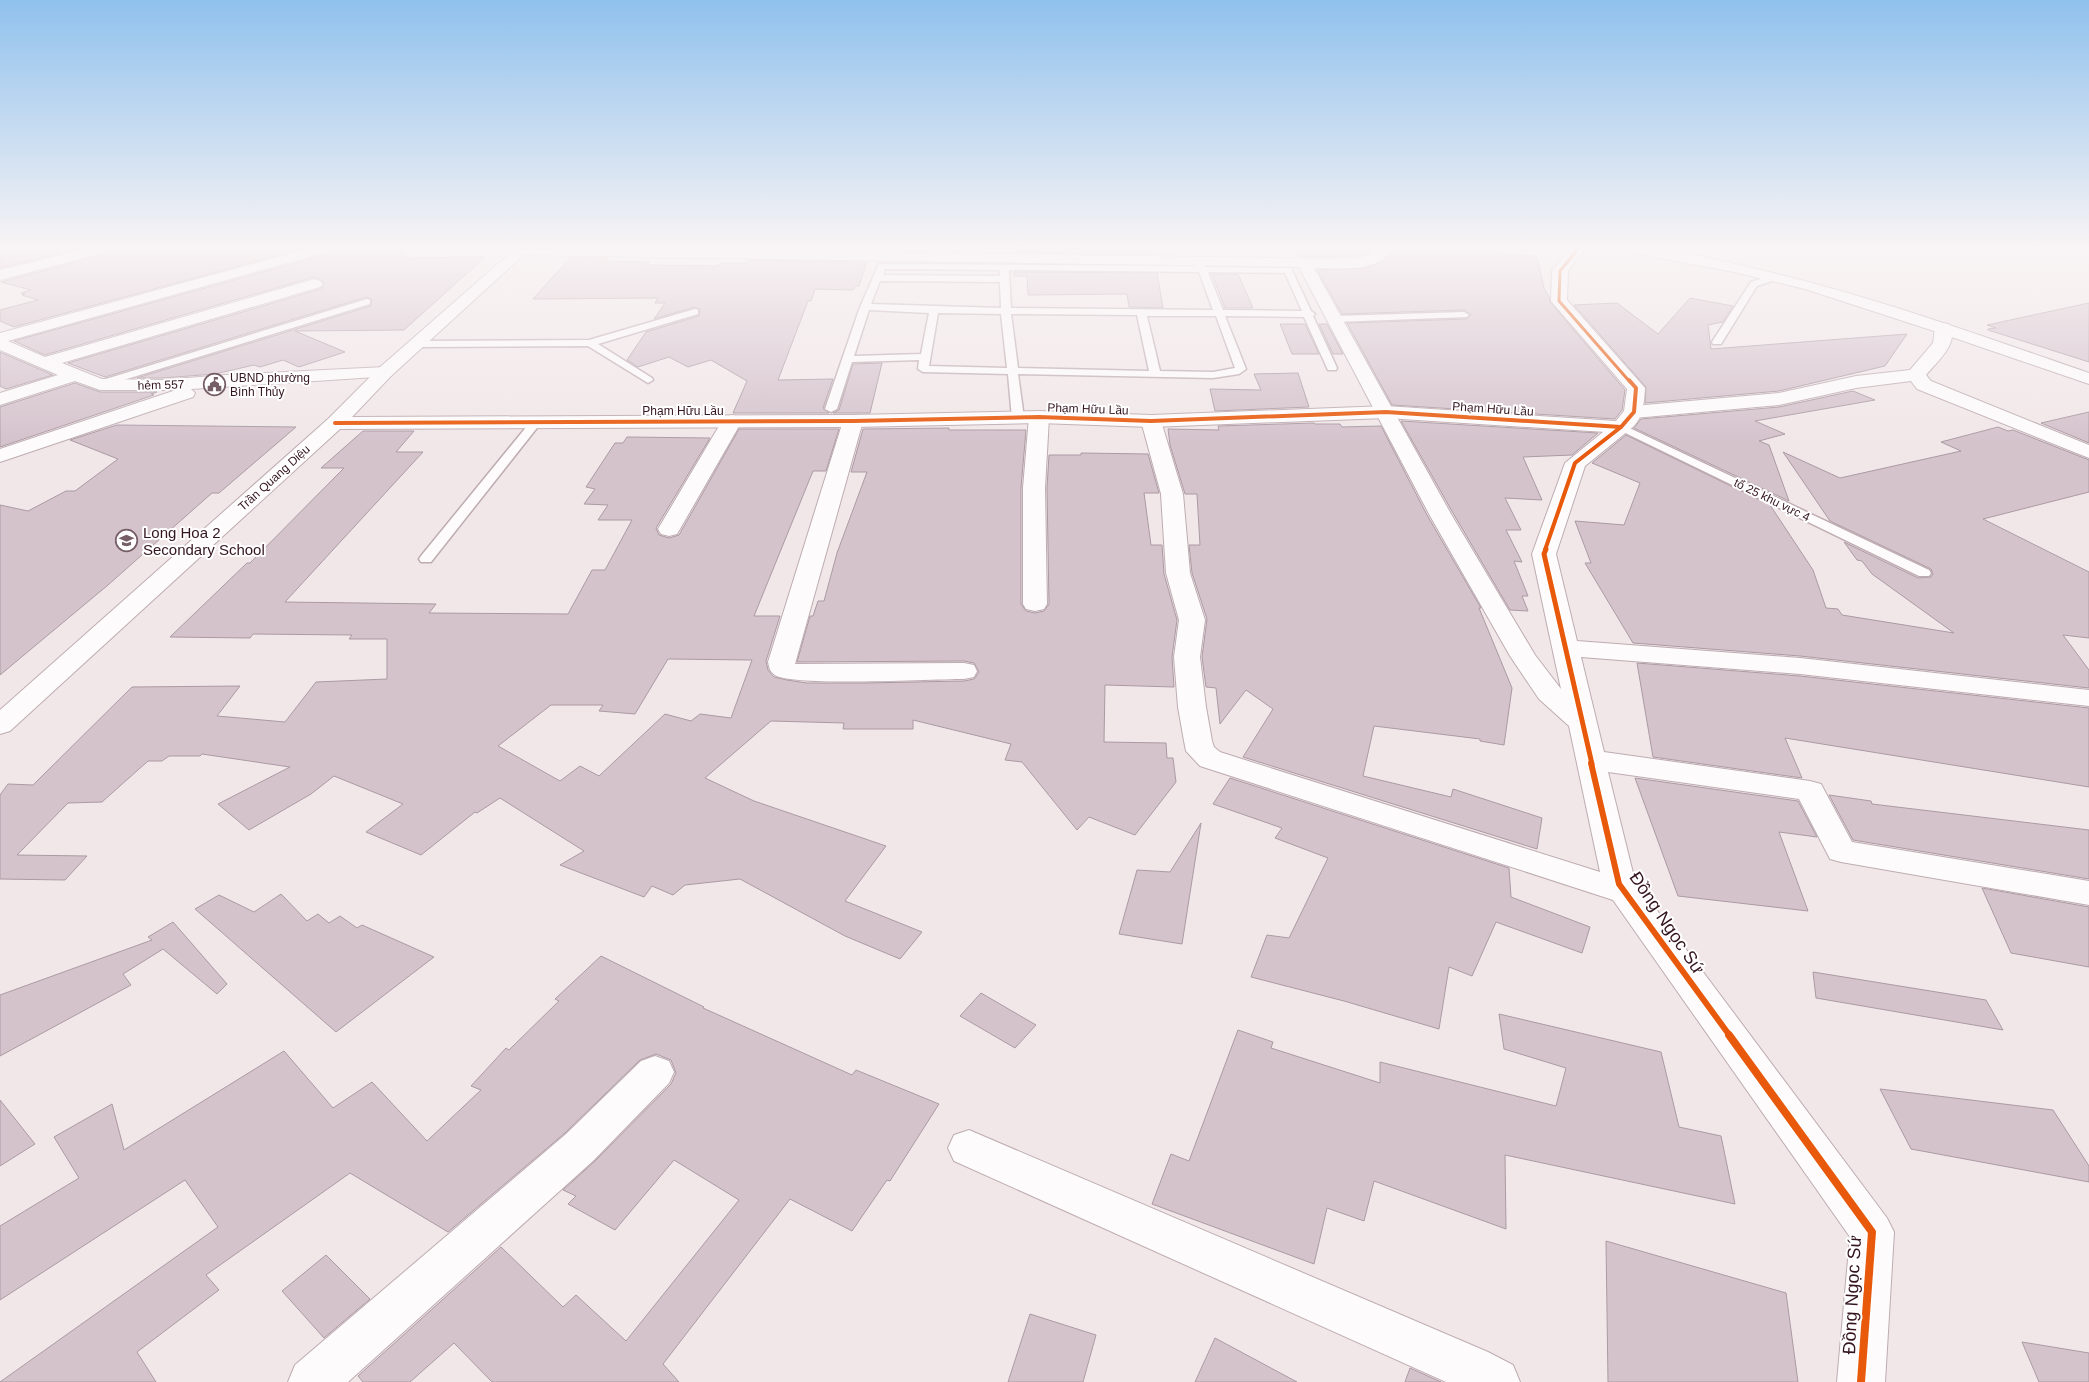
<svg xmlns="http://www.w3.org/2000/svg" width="2089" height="1382" viewBox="0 0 2089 1382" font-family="Arial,sans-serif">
<rect width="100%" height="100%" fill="#f1e7e9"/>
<path fill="#d5c3cc" stroke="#ab9aa3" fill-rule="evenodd" d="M 11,249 L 78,249 L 0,268 L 0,252 Z
M 110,249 L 180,250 L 301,249 L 14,327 L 0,321 L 0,310 L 38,300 L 22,295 L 25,294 L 21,293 L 31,290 L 1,282 L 106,254 Z
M 331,249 L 401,249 L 403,258 L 485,257 L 404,330 L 295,331 L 345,352 L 299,367 L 283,360 L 260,367 L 254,365 L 215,374 L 162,378 L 137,378 L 371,306 L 372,299 L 366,297 L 105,377 L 68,363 L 321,289 L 324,283 L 314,277 L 45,355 L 14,341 L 328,254 Z
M 1030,249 L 1151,249 L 1153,254 L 1016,252 L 1016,250 L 1030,250 Z
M 1295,249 L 1370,249 L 1371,251 L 1359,256 L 1300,257 Z
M 1390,249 L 1455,249 L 1457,251 L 1537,256 L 1544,288 L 1549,297 L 1550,302 L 1625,390 L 1622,410 L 1615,419 L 1392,405 L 1347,323 L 1467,319 L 1471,315 L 1464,310 L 1342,314 L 1317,270 L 1366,268 L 1385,260 L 1391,253 Z
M 570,258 L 607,258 L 604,261 L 650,262 L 646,265 L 718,266 L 720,263 L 747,263 L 748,260 L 867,262 L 859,286 L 856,286 L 853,290 L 815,289 L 811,301 L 808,301 L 778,380 L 833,379 L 823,408 L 829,413 L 733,413 L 747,381 L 711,360 L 688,367 L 669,357 L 638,367 L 627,360 L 646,332 L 699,316 L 700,309 L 694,307 L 654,319 L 665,303 L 655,303 L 658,298 L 533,299 Z
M 1014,272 L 1157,273 L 1163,308 L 1129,307 L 1127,294 L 1028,295 L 1027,276 L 1014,276 Z
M 1212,274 L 1238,274 L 1253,308 L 1225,308 Z
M 1690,298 L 1733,306 L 1723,322 L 1708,325 L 1711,349 L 1907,334 L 1885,366 L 1779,391 L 1645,403 L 1646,387 L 1574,305 L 1617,303 L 1658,334 Z
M 2089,303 L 2089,362 L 1988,330 L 1988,329 L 1996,328 L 1987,325 Z
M 1280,324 L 1305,324 L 1319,354 L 1292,354 Z
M 1319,324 L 1327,324 L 1343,354 L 1333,354 Z
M 0,352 L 53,375 L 6,389 L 0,386 Z
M 882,363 L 870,413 L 833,413 L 839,410 L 853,364 Z
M 1298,373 L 1309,407 L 1215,411 L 1210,389 L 1261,390 L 1254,374 Z
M 75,383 L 100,392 L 157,392 L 151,394 L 154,395 L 0,447 L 0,407 Z
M 1853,391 L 1875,400 L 1755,421 L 1785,434 L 1759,441 L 1769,445 L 1789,501 L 1634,428 L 1641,419 L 1779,407 Z
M 2089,412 L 2089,443 L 2041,423 Z
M 1401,421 L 1598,433 L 1572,455 L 1523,457 L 1542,500 L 1505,498 L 1521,530 L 1506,530 L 1522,562 L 1514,561 L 1528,596 L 1522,596 L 1528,611 L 1510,610 L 1453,513 Z
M 1314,423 L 1315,424 L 1340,424 L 1342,427 L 1381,426 L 1427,515 L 1481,608 L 1479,608 L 1512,688 L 1504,745 L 1480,741 L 1480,739 L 1374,726 L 1363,776 L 1451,797 L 1453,789 L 1542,818 L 1537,849 L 1243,757 L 1273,709 L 1246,690 L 1220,724 L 1216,688 L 1206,687 L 1202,657 L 1207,619 L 1192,573 L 1189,545 L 1200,545 L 1197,494 L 1185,494 L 1170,445 L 1168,429 L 1219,430 L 1218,426 Z
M 117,425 L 296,427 L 219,493 L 212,493 L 108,585 L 0,675 L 0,505 L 28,511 L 66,491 L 75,491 L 118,459 L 70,440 Z
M 1998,427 L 2008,431 L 2013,430 L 2089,460 L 2089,492 L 1983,519 L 2089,572 L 2089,638 L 2063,635 L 2089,670 L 2089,688 L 1800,656 L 1633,643 L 1585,563 L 1591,563 L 1575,521 L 1624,525 L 1640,483 L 1592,463 L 1626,435 L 1770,505 L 1813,570 L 1826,608 L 1838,609 L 1842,615 L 1954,633 L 1872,574 L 1862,561 L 1857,560 L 1844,542 L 1918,578 L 1931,577 L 1933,574 L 1931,569 L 1830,521 L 1783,452 L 1840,478 L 1961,451 L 1941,442 Z
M 949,428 L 949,430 L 1026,430 L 1021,488 L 1021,604 L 1026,611 L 1035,613 L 1044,611 L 1049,604 L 1047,488 L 1049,455 L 1081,455 L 1081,453 L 1148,454 L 1159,493 L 1144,493 L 1151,545 L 1162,545 L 1164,574 L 1177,620 L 1172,657 L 1174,687 L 1105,685 L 1104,742 L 1166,743 L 1167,758 L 1173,758 L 1176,782 L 1135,835 L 1089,817 L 1077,830 L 1022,762 L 1005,760 L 1011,744 L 913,720 L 913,729 L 843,729 L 844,723 L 771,721 L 705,778 L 754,801 L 886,846 L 845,901 L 922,932 L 900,959 L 845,936 L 740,879 L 685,885 L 673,895 L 652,886 L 644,897 L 560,865 L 584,851 L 500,798 L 477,813 L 475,812 L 421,855 L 366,832 L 403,804 L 334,776 L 311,794 L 249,830 L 218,804 L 290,767 L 202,754 L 200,756 L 169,756 L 162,761 L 148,761 L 102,802 L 68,803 L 17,855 L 87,856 L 65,880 L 0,879 L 0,795 L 8,784 L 33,785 L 132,687 L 240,686 L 217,716 L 285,722 L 316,682 L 387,679 L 387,639 L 349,639 L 352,635 L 253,634 L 250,638 L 170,637 L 247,563 L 250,563 L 344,468 L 321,468 L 363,431 L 414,431 L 396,452 L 423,452 L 285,602 L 436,604 L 429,613 L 568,614 L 592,570 L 605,570 L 632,520 L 598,520 L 608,505 L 584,504 L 595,489 L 586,487 L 615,443 L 623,443 L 627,437 L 710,438 L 656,528 L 659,535 L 669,538 L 679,535 L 739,429 L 839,429 L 826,471 L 813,471 L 754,616 L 780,616 L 766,661 L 768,670 L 774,677 L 787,680 L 807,683 L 865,683 L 964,681 L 974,679 L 979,672 L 974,663 L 964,661 L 797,662 L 810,616 L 813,616 L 818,601 L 824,601 L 837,553 L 867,472 L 851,472 L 863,429 ZM 668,659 L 752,660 L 731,718 L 700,714 L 691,721 L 665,714 L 599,776 L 580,766 L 560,781 L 498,746 L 551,705 L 603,705 L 599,711 L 635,714 Z
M 1637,663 L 1800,676 L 2089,708 L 2089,787 L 1785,738 L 1802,778 L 1653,757 Z
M 1230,778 L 1509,868 L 1511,897 L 1590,927 L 1582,953 L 1496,922 L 1472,976 L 1449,967 L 1439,1029 L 1344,1001 L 1251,977 L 1267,935 L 1289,938 L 1328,858 L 1275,838 L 1282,828 L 1213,804 Z
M 1635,778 L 1798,801 L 1817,837 L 1779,832 L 1808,911 L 1678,896 Z
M 1829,795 L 1871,801 L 1872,804 L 2089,830 L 2089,879 L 1853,840 Z
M 1201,823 L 1182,944 L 1119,934 L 1137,870 L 1170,872 Z
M 1982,888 L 2089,907 L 2089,967 L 2011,953 Z
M 281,894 L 307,921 L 318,914 L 329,923 L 340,916 L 357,928 L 362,925 L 434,957 L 336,1032 L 195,909 L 219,895 L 254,912 Z
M 173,922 L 227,984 L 217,994 L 163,949 L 123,974 L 131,985 L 0,1056 L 0,995 L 152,940 L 148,937 Z
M 601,956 L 704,1007 L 703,1008 L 852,1075 L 856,1070 L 939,1104 L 890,1181 L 887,1180 L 852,1231 L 790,1199 L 663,1364 L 679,1382 L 492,1382 L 454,1343 L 410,1382 L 363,1382 L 358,1376 L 501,1247 L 563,1307 L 576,1295 L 626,1341 L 739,1200 L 674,1160 L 615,1230 L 568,1204 L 576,1196 L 563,1190 L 595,1161 L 671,1084 L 676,1073 L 671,1060 L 656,1054 L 640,1060 L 565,1133 L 448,1232 L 350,1173 L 206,1275 L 219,1290 L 137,1352 L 156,1382 L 0,1382 L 218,1227 L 185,1180 L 0,1300 L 0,1226 L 79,1178 L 54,1137 L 112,1104 L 124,1150 L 284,1051 L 333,1108 L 372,1082 L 427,1141 L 481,1090 L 471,1086 L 506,1048 L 509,1050 L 559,1001 L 555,999 Z
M 1813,972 L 1986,1000 L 2003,1030 L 1816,998 Z
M 981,993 L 1036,1025 L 1015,1048 L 960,1016 Z
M 1499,1014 L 1661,1052 L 1679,1127 L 1721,1136 L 1735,1204 L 1505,1155 L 1506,1229 L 1374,1181 L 1364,1221 L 1327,1208 L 1314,1264 L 1152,1204 L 1171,1154 L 1189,1161 L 1238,1030 L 1273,1042 L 1271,1048 L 1380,1083 L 1380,1062 L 1556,1106 L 1566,1068 L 1504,1049 Z
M 1880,1089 L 2053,1110 L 2089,1166 L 2089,1182 L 1911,1149 Z
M 0,1100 L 35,1144 L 0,1166 Z
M 1606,1241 L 1786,1293 L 1798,1382 L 1608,1382 Z
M 326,1255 L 370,1299 L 324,1338 L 282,1291 Z
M 1030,1314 L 1096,1335 L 1083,1382 L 1008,1382 Z
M 1215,1338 L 1297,1382 L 1195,1382 Z
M 2022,1342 L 2089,1353 L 2089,1382 L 2039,1382 Z
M 1410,1368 L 1441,1382 L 1405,1382 Z"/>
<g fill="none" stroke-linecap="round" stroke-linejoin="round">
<defs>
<path id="lane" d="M 1199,258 L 1202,259 L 1206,267 L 1291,268 L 1311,311 L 1315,314 L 1313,316 L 1337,368 L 1336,370 L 1328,370 L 1327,368 L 1304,317 L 1225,316 L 1246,369 L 1239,374 L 1213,378 L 1018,374 L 1024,418 L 1018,421 L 1012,418 L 1008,374 L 923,372 L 918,369 L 919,360 L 852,362 L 837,409 L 831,412 L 825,409 L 860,307 L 879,264 L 1197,266 L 1195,261 ZM 885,269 L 1000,270 L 1000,276 L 883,275 ZM 1009,270 L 1199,272 L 1213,310 L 1011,308 ZM 1208,272 L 1285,273 L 1302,311 L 1223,310 ZM 880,281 L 1000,282 L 1001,308 L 871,304 ZM 869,310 L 929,313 L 921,354 L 854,356 ZM 938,313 L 1001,314 L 1007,368 L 929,366 ZM 1011,314 L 1137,315 L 1149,371 L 1018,368 ZM 1147,316 L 1216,316 L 1235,368 L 1213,372 L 1160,371 Z
M 1775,274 L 1778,275 L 1778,279 L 1757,286 L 1721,344 L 1713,344 L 1712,342 L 1751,282 Z
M 367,299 L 370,300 L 370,304 L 104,386 L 100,387 L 95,384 L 96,382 Z
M 695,309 L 698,310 L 698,314 L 598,344 L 652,378 L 653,380 L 648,383 L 588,346 L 416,347 L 411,344 L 416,341 L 589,340 Z
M 1464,312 L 1469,315 L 1467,317 L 1335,322 L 1330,319 L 1335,316 Z
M 536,419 L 542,422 L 540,424 L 431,562 L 421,562 L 419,559 L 421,556 L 532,420 Z
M 1621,424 L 1929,570 L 1931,573 L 1929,576 L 1919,576 L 1617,429 L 1615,427 L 1617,425 Z"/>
<path id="street" d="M 85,249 L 108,249 L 106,252 L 0,280 L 0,270 Z
M 307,249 L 329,249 L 327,252 L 8,341 L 45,357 L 315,279 L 320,281 L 323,284 L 320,287 L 62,363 L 102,379 L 162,380 L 225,375 L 385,367 L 391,368 L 394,372 L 391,376 L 191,389 L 195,393 L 193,397 L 0,462 L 0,449 L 176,390 L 100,390 L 75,381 L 0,405 L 0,393 L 58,375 L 0,350 L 0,333 Z
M 514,249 L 659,249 L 1334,259 L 1359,258 L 1374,252 L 1372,249 L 1388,249 L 1390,252 C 1375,273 1337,268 1314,268 L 1451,514 L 1535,655 L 1561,689 L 1532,554 L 1565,463 L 1614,423 L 1621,421 L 1628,423 L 1631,427 L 1628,431 L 1585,466 L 1556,554 L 1577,641 L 1800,658 L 2089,690 L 2089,706 L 1800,674 L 1581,657 L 1604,752 L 1810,781 L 1821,784 L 1852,842 L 2089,881 L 2089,905 L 1841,862 L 1830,859 L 1799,799 L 1608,772 L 1635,881 L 1887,1218 L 1894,1232 L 1885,1382 L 1837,1382 L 1850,1237 L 1613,900 L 1200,766 L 1186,751 L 1184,741 L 1178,707 L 1174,657 L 1179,620 L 1166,573 L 1161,494 L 1141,421 L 1144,417 L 1151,415 L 1158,417 L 1161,421 L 1183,494 L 1190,573 L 1205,620 L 1200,657 L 1206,707 L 1212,741 L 1214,747 L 1220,752 L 1245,760 L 1600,872 L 1569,726 L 1539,699 L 1510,656 L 1429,514 L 1299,267 L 520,255 L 515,254 L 513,251 Z
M 1943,323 L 1949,324 C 1961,342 1936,363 1926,375 L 1931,381 L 2089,445 L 2089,458 L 1917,389 L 1911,381 L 1856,388 L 1779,405 L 1634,418 L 1627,416 L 1624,412 L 1627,408 L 1634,406 L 1779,393 L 1856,376 L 1910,370 L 1933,343 L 1935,328 L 1937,324 Z
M 1039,411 L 1046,413 L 1049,417 L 1045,488 L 1047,604 L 1044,609 L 1035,611 L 1026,609 L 1023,604 L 1023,488 L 1029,417 L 1032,413 Z
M 732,415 L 739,417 L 742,421 L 680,529 L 677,534 L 669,536 L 661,534 L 658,529 L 722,421 L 725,417 Z
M 853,415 L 860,417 L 863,421 L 795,664 L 964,663 L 974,665 L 977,671 L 974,677 L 964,679 C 934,679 792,687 775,675 C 770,672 769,667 768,662 L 843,421 L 846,417 Z
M 655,1056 L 669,1061 L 674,1072 L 669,1083 L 594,1160 L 348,1382 L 288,1382 L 295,1365 L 566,1134 L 641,1061 Z
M 969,1130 L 1488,1352 L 1513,1365 L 1520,1382 L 1446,1382 L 954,1161 L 948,1148 L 954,1135 Z"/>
<path id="secondary" d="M 515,249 L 530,249 L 391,376 L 352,417 L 853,415 L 1039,411 L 1151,415 L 1386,406 L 1616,421 L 1624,411 L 1627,389 L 1551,301 L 1552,271 L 1571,249 L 1585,249 L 1568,271 L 1567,300 L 1645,388 C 1644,406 1642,428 1621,433 L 1386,418 L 1151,427 L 1039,423 L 853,427 L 340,429 L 10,731 L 0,734 L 0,710 L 328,419 L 379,368 Z
M 1625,249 C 1668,246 1714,259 1756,269 C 1869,295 1979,335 2089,373 L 2089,384 L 1937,332 L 1805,289 L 1734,272 L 1632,253 L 1627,252 Z"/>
</defs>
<use href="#lane" stroke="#beacb1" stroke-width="3"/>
<use href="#street" stroke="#beacb1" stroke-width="2"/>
<use href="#secondary" stroke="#beacb1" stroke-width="2"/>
<use href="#lane" fill="#fdfbfc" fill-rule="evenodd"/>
<use href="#street" fill="#fdfbfc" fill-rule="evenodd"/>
<use href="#secondary" fill="#fdfbfc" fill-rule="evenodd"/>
<defs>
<path id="cycleway-far4" d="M 1578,249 L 1560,271 L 1559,301 L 1630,382"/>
<path id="cycleway-far3" d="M 335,423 L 853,421 L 1039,417 L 1151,421 L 1386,412 L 1621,427
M 1545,550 L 1575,463 L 1621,427 L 1634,412 L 1636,388 L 1629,380"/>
<path id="cycleway-far2" d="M 1546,549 L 1544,554 L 1592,764"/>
<path id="cycleway-far1" d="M 1591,763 L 1619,884 L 1730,1036"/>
<path id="cycleway" d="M 1729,1035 L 1872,1232 L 1861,1382"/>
</defs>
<use href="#cycleway-far4" stroke="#fff" stroke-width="5"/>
<use href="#cycleway-far3" stroke="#fff" stroke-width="6"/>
<use href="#cycleway-far2" stroke="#fff" stroke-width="8"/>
<use href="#cycleway-far1" stroke="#fff" stroke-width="9"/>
<use href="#cycleway" stroke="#fff" stroke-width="11"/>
<use href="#cycleway-far4" stroke="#e8590c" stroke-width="3"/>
<use href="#cycleway-far3" stroke="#e8590c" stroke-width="4"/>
<use href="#cycleway-far2" stroke="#e8590c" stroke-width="5"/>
<use href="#cycleway-far1" stroke="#e8590c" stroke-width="6"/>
<use href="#cycleway" stroke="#e8590c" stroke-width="8"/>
</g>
<linearGradient id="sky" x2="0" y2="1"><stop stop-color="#90c1ed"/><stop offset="0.56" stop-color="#f9f4f5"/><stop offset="1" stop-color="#f9f4f5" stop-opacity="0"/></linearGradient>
<rect width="2089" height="442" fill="url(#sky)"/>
<defs>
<symbol id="civic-ring" viewBox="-11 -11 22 22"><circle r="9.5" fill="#fff" stroke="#765e66" stroke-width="1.5"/><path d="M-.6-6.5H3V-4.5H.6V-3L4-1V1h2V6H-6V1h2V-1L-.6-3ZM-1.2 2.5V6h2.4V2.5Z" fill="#765e66"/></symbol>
<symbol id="school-ring" viewBox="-11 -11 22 22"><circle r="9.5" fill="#fff" stroke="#765e66" stroke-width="1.5"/><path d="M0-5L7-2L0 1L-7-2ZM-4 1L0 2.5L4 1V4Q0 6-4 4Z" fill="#765e66"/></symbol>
</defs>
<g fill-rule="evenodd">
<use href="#civic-ring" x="202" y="372" width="25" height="25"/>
<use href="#school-ring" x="114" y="528" width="25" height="25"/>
</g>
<g text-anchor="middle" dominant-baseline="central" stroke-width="4" stroke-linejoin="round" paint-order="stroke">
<g font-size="12" fill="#34151f" stroke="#fff" text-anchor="start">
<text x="230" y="378">UBND phường<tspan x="230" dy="14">Bình Thủy</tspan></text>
</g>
<g font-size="12" fill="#34151f" stroke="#fff">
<text transform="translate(161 385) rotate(-2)">hẻm 557</text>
<text transform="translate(1088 409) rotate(2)">Phạm Hữu Lầu</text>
<text transform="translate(1493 409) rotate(4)">Phạm Hữu Lầu</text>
<text x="683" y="411">Phạm Hữu Lầu</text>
<text transform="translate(274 478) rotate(-42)">Trần Quang Diệu</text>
<text transform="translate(1772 500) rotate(26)">tổ 25 khu vực 4</text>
</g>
<g font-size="15" fill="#34151f" stroke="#fff" text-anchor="start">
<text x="143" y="532">Long Hoa 2<tspan x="143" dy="17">Secondary School</tspan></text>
</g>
<g font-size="18" fill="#34151f" stroke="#fff">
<text transform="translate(1667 923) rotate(56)">Đồng Ngọc Sứ</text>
<text transform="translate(1852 1295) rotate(-87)">Đồng Ngọc Sứ</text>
</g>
</g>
</svg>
